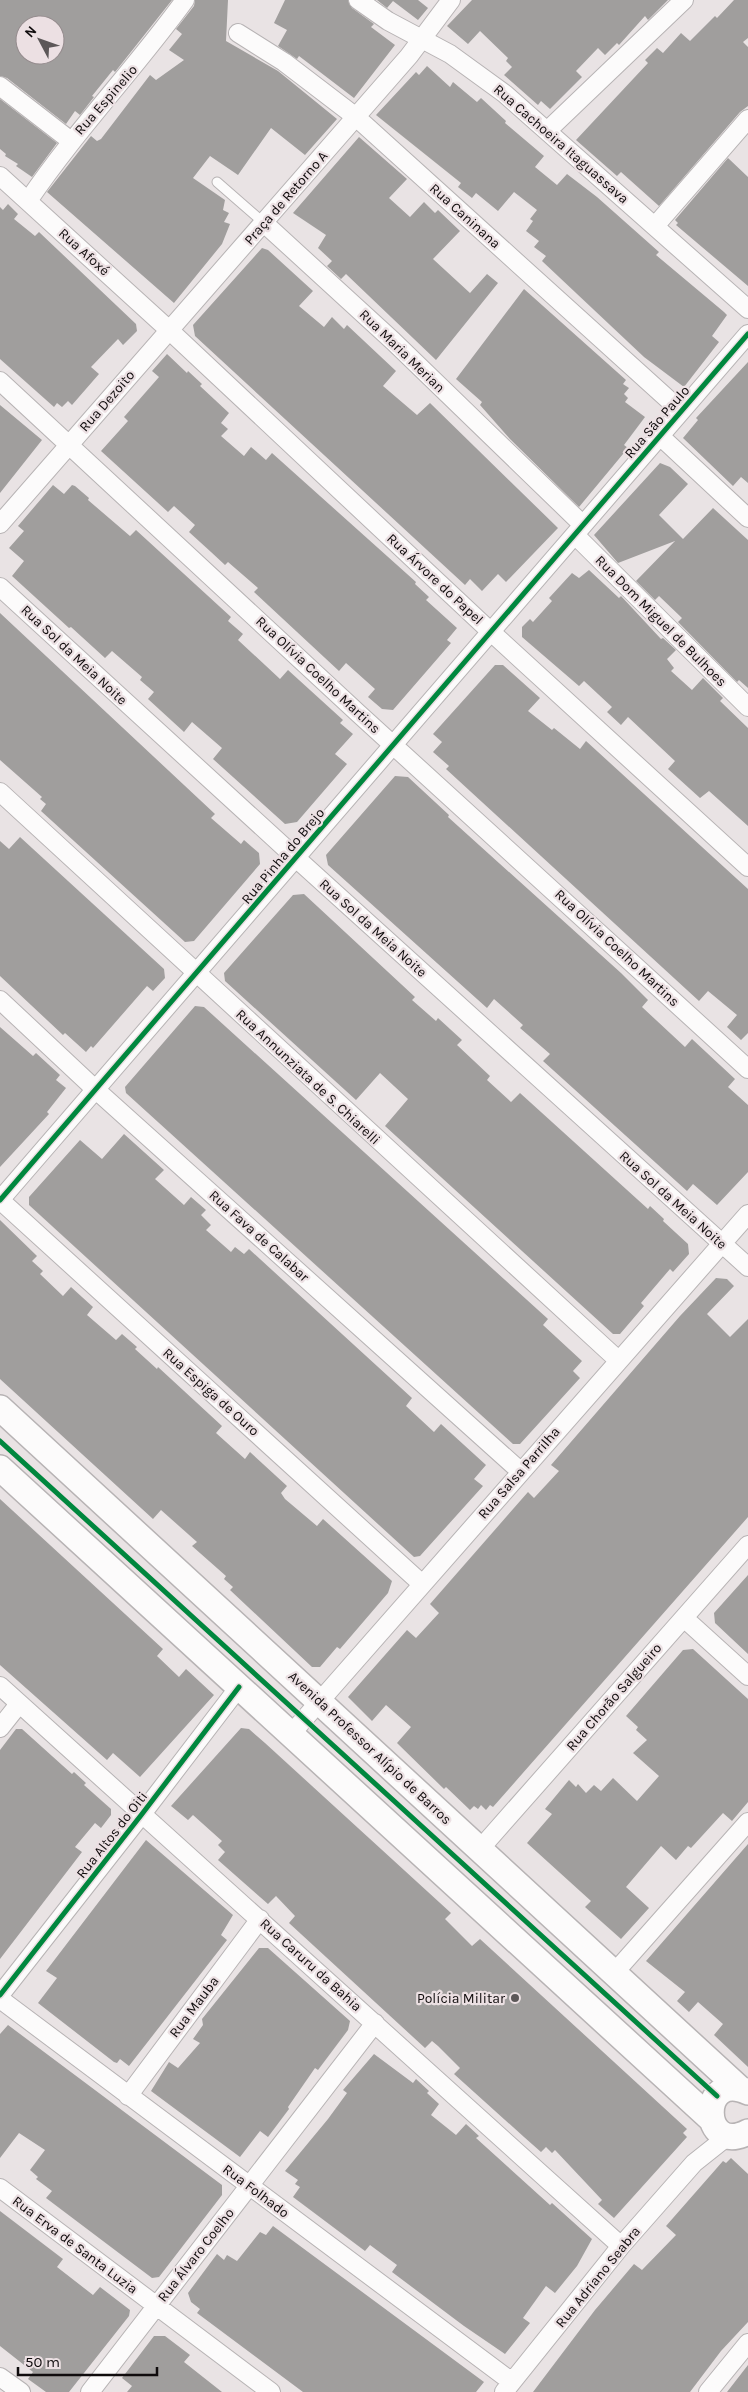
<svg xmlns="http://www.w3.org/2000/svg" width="748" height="2392" viewBox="0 0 748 2392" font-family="Karla,sans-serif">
<rect width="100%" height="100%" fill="#e9e3e4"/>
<path fill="#a09e9d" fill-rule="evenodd" d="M 0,0 L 172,0 L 115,72 L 113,70 L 92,96 L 94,97 L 80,115 L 75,111 L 66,124 L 7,78 L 0,76 ZM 25,25 L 55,25 L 55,55 L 25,55 Z
M 195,0 L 228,0 L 226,41 L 278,71 L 337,119 L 305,155 L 271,128 L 238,175 L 210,156 L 193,178 L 225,200 L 223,210 L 229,213 L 224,222 L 230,224 L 222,244 L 174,303 L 47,192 L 91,136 L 97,141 L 101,139 L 150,75 L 156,80 L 184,60 L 169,50 L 182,34 L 176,29 L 194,6 Z
M 285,0 L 348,0 L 352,8 L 374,24 L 371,27 L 395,45 L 354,98 L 299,56 L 297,59 L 278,46 L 287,30 L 274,23 Z
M 377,0 L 418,0 L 428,8 L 418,20 L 393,1 L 387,8 Z
M 472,0 L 668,0 L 648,20 L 645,16 L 619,45 L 617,43 L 605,55 L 598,48 L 576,71 L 582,77 L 550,109 L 541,101 L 538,105 L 504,75 L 512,67 L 506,61 L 508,58 L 480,31 L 468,44 L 447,26 Z
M 734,0 L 748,0 L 748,38 L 743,42 L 748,47 L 748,106 L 740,112 L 659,206 L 621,172 L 617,176 L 576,140 L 648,63 L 645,60 L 657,48 L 663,53 L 681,33 L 690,41 L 715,16 L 717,18 Z
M 427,66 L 450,87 L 453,82 L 477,102 L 481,98 L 506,121 L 505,123 L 544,156 L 535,167 L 557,185 L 567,174 L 597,197 L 659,252 L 656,255 L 724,312 L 727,315 L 712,336 L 719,342 L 684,387 L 644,357 L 542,261 L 546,256 L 534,247 L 539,241 L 526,231 L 533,221 L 530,219 L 537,210 L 514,192 L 498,211 L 476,193 L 472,198 L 458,187 L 461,183 L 376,115 L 416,72 L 419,75 Z
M 0,99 L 57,143 L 32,177 L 16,166 L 18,164 L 5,156 L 6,154 L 0,149 Z
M 359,137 L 407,179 L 389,198 L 410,217 L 424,202 L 435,213 L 438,210 L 460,231 L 433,259 L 470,293 L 487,274 L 498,283 L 436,360 L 346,274 L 341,279 L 327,266 L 332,261 L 318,248 L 326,235 L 293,213 Z
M 728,158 L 748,177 L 748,286 L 676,225 L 678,223 L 675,220 Z
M 8,204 L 18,214 L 14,219 L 35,236 L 39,232 L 136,324 L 137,331 L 123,345 L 118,339 L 91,367 L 99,374 L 72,405 L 68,401 L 62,407 L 57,403 L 54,407 L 0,359 L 0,207 L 3,210 Z
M 262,248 L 268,250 L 313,291 L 299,306 L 324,327 L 332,317 L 344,329 L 347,325 L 396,371 L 383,386 L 417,415 L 430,403 L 558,528 L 506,582 L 498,574 L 482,591 L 470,579 L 465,585 L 195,336 L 193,325 Z
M 524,289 L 626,380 L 623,384 L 629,388 L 624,394 L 628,398 L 625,402 L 645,417 L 624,445 L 628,448 L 579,507 L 510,439 L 480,405 L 482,402 L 456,379 Z
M 167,354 L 187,373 L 188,371 L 202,384 L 200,386 L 229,413 L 221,423 L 228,429 L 221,436 L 244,456 L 251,447 L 266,460 L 272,453 L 416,582 L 415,584 L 429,597 L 426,600 L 457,628 L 447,640 L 451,643 L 393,710 L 382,709 L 368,697 L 375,689 L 346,663 L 339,671 L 254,592 L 258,588 L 228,562 L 225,565 L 211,552 L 189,532 L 195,525 L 174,506 L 168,512 L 101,451 L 128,421 L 124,417 L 159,377 L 152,371 Z
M 748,362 L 748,483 L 741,477 L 733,486 L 683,438 L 698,420 L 696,418 Z
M 0,405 L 42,440 L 0,493 Z
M 660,463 L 670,467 L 688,484 L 659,515 L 683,539 L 713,508 L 748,540 L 748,688 L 739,680 L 737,682 L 678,622 L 682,618 L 659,596 L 655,600 L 636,581 L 675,541 L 618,563 L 594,535 Z
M 53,485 L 64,494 L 72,485 L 75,486 L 89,498 L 88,500 L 130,536 L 136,530 L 231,617 L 228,621 L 243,634 L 238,640 L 280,679 L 288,670 L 343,720 L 340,723 L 353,734 L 335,754 L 347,764 L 297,822 L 285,824 L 213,759 L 222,748 L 192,722 L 184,732 L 148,699 L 154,692 L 140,680 L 142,677 L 112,651 L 105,658 L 71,627 L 69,628 L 12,576 L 24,561 L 9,548 L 24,531 L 18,526 Z
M 589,570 L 619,598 L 621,596 L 661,639 L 663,638 L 676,650 L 667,659 L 674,668 L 671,671 L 692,690 L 703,678 L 723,698 L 720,701 L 748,728 L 748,826 L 709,791 L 700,798 L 668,769 L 675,761 L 628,717 L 621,725 L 607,712 L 612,707 L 584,681 L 579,686 L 522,637 L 522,627 L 530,619 L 533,622 L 552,601 L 549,598 L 572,573 L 579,578 Z
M 0,613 L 215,814 L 211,818 L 241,844 L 244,840 L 259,853 L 260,864 L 194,941 L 185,942 L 41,811 L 46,804 L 40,799 L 42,797 L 0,760 Z
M 495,665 L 503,665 L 540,698 L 528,711 L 552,730 L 554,728 L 580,749 L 586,741 L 748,889 L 748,1033 L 741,1040 L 727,1027 L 737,1015 L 708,991 L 699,1001 L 446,769 L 449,766 L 433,752 L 442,742 L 433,734 Z
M 395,776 L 408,777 L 449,815 L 448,817 L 621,973 L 648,1000 L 642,1007 L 685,1047 L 692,1039 L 735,1079 L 728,1087 L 748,1105 L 748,1172 L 717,1205 L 693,1184 L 687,1191 L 543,1061 L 550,1054 L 520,1028 L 523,1025 L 494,999 L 487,1008 L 328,865 L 326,855 Z
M 20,837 L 164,969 L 165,978 L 153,991 L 147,986 L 93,1048 L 91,1046 L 86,1052 L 65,1033 L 63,1035 L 0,976 L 0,841 L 9,849 Z
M 304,894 L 415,997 L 412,1000 L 436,1021 L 438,1018 L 462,1040 L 457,1045 L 490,1076 L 487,1080 L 511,1102 L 520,1093 L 648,1209 L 650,1206 L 664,1219 L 663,1221 L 688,1244 L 689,1254 L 673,1272 L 670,1269 L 641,1303 L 644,1306 L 620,1334 L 613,1334 L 385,1126 L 408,1099 L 380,1073 L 356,1100 L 225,981 L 224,973 L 293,895 Z
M 195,1006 L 204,1007 L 548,1319 L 543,1325 L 582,1361 L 573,1371 L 580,1378 L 520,1444 L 513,1444 L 126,1093 L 125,1087 Z
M 0,1027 L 33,1056 L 36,1053 L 60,1075 L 56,1080 L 66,1088 L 47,1112 L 49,1114 L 0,1167 Z
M 124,1134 L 164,1170 L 155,1179 L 184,1205 L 191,1197 L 206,1210 L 201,1215 L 211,1225 L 206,1230 L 231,1252 L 235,1247 L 244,1254 L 249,1249 L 412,1398 L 406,1406 L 434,1432 L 441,1424 L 486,1465 L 474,1479 L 483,1486 L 420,1556 L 414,1557 L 29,1205 L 29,1197 L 80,1140 L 102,1159 Z
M 0,1220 L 37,1256 L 32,1261 L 43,1271 L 40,1274 L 63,1296 L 71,1287 L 93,1307 L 87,1315 L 116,1340 L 122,1334 L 137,1347 L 135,1349 L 157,1369 L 158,1367 L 222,1426 L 216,1433 L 245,1459 L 250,1452 L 287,1486 L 281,1493 L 285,1499 L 317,1526 L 323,1519 L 392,1581 L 388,1593 L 340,1649 L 337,1647 L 320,1667 L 312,1667 L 230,1590 L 233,1587 L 224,1579 L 226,1576 L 192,1546 L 197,1542 L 161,1510 L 153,1519 L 0,1379 Z
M 716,1278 L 727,1279 L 734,1286 L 707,1314 L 730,1337 L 748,1319 L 748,1517 L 493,1807 L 490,1805 L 486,1810 L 481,1805 L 478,1809 L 474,1806 L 470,1810 L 446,1787 L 444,1789 L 397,1743 L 411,1727 L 386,1705 L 372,1721 L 348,1697 L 407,1630 L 416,1638 L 439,1613 L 430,1604 L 528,1492 L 534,1498 L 559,1471 L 551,1465 L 680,1316 Z
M 0,1499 L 163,1649 L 157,1656 L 179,1677 L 186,1669 L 214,1695 L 140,1777 L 113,1753 L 107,1760 L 0,1665 Z
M 748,1575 L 748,1654 L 715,1623 L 714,1613 Z
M 693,1649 L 748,1699 L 748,1802 L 732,1821 L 723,1813 L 691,1848 L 688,1846 L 676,1860 L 661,1846 L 626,1887 L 649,1908 L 621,1939 L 585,1907 L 591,1901 L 527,1843 L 552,1814 L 545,1809 L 569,1780 L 576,1787 L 578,1784 L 586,1793 L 594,1785 L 601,1791 L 613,1778 L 637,1801 L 659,1776 L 633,1753 L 647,1740 L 636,1730 L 638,1727 L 626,1716 L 683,1650 Z
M 241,1728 L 249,1729 L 265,1743 L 451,1913 L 445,1919 L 472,1946 L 480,1939 L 687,2129 L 683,2133 L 687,2137 L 614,2218 L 598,2204 L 602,2200 L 555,2150 L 552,2153 L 546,2147 L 541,2152 L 524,2137 L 454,2074 L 460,2068 L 438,2046 L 432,2041 L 425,2048 L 289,1923 L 295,1916 L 276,1896 L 268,1904 L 218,1860 L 225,1852 L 218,1845 L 222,1841 L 193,1815 L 188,1820 L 171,1806 Z
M 16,1729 L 22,1729 L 72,1774 L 74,1772 L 86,1783 L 84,1785 L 111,1809 L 111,1815 L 101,1828 L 95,1823 L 75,1847 L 82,1852 L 0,1959 L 0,1750 Z
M 146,1840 L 233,1915 L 221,1935 L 227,1940 L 129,2066 L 120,2059 L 117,2063 L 114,2062 L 38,2003 L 57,1978 L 46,1971 Z
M 748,1844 L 748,2067 L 714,2035 L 723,2024 L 698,2002 L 689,2012 L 677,2001 L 685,1992 L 646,1961 Z
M 259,1948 L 268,1948 L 350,2021 L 348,2030 L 318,2070 L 315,2068 L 288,2107 L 289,2109 L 268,2137 L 260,2131 L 240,2157 L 151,2091 L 169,2062 L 178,2068 L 200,2043 L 193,2039 L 203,2025 L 202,2019 Z
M 8,2025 L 222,2185 L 222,2195 L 159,2277 L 152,2278 L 46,2198 L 52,2191 L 36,2179 L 38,2177 L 30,2170 L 45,2150 L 19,2133 L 0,2158 L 0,2034 Z
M 374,2054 L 413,2083 L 416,2079 L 429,2091 L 427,2093 L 439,2104 L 431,2115 L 456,2135 L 466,2124 L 479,2136 L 476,2138 L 550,2205 L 552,2203 L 592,2239 L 577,2266 L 555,2293 L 546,2286 L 523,2318 L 530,2323 L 505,2354 L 464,2326 L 392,2272 L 397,2265 L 370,2245 L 365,2251 L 293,2197 L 300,2187 L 295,2184 L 298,2180 L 285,2171 L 328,2119 L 347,2093 L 343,2090 Z
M 731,2158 L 748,2174 L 748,2322 L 721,2351 L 690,2392 L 533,2392 L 595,2310 L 634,2264 L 642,2270 L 676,2235 L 666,2226 L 723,2161 L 726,2163 Z
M 0,2211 L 63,2259 L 57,2267 L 93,2295 L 100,2287 L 130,2310 L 129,2316 L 69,2392 L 46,2392 L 28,2379 L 33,2372 L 0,2346 Z
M 273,2226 L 484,2382 L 476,2392 L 303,2392 L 197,2313 L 200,2309 L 191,2302 L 188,2293 L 217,2254 L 224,2260 L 227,2255 L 237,2261 L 260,2232 L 266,2235 Z
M 154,2336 L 165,2336 L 190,2355 L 184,2362 L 222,2392 L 127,2392 L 132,2386 L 122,2378 Z
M 748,2365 L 748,2392 L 727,2392 Z"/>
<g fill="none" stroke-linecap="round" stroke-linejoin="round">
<defs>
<path id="lane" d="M 217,182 L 264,223"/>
<path id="street" d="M 358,0 L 388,21 L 450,54 L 505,94 L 748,309
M 238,33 L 284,62 L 356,117 L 681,411
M 0,86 L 71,141
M 547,131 L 684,0
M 0,176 L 168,329 L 490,631 L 748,867
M 28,201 C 76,130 135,69 185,0
M 264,223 L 393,341 L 583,525
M 655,226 L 748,119
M 0,381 L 359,714 L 748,1069
M 660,436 L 748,518
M 0,524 L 409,56 L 451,0
M 575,535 L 748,707
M 0,587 L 296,858 L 748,1267
M 0,792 L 618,1360
M 0,1000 L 95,1089 L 520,1471
M 0,1200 L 748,334
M 0,1200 L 422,1584
M 684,1618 L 748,1676
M 0,1686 L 621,2246
M 0,1728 L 19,1704
M 291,1734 L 748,1214
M 480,1849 L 748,1545
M 615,1972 L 748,1822
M 0,1995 L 142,1814 L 239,1687
M 0,1999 L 512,2382
M 128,2096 L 260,1919
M 0,2188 L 271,2392
M 0,2377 L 21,2392
M 90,2392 L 375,2023
M 504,2392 L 621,2246 L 694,2163 L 728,2136
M 708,2392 L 748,2343"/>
<path id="secondary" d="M 0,1408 L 740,2089
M 0,1468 L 711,2119
M 748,2092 C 698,2069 700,2157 748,2132"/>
</defs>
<use href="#lane" stroke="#b7b3b4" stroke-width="11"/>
<use href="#street" stroke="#b7b3b4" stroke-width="20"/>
<use href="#secondary" stroke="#b7b3b4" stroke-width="28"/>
<use href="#lane" stroke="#fcfbfb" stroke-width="9"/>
<use href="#street" stroke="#fcfbfb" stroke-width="18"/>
<use href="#secondary" stroke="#fcfbfb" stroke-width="25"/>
<defs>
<path id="cycleway" d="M 0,1200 L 748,334
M 0,1441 L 717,2096
M 0,1995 L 142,1814 L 239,1687"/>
</defs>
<use href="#cycleway" stroke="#ece0e3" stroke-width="8"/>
<use href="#cycleway" stroke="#00873e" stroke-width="5"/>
</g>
<circle fill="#5c5758" stroke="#ece0e3" stroke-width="2" cx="515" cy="1998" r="5"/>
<g text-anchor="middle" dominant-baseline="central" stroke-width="4.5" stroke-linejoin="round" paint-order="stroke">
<g font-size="14" fill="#100c0d" stroke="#ece0e3">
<text transform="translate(106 100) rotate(-49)">Rua Espinelio</text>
<text transform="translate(561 144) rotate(41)">Rua Cachoeira Itaguassava</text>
<text transform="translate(286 198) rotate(-49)">Praça de Retorno A</text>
<text transform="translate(465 216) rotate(42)">Rua Caninana</text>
<text transform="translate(84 252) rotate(42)">Rua Afoxé</text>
<text transform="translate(402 351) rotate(44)">Rua Maria Merian</text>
<text transform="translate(107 401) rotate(-49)">Rua Dezoito</text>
<text transform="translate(657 422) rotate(-49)">Rua São Paulo</text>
<text transform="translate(435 579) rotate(43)">Rua Árvore do Papel</text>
<text transform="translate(661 621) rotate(45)">Rua Dom Miguel de Bulhoes</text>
<text transform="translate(74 655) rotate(43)">Rua Sol da Meia Noite</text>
<text transform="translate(318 675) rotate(43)">Rua Olívia Coelho Martins</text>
<text transform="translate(283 856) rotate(-50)">Rua Pinha do Brejo</text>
<text transform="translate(373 928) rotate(42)">Rua Sol da Meia Noite</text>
<text transform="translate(617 948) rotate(43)">Rua Olívia Coelho Martins</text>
<text transform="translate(308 1077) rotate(43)">Rua Annunziata de S. Chiarelli</text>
<text transform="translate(673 1200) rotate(42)">Rua Sol da Meia Noite</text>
<text transform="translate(259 1236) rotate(42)">Rua Fava de Calabar</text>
<text transform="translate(211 1392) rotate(42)">Rua Espiga de Ouro</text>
<text transform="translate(519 1473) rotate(-49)">Rua Salsa Parrilha</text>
<text transform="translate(614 1697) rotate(-49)">Rua Chorão Salgueiro</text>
<text transform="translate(370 1748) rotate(43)">Avenida Professor Alípio de Barros</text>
<text transform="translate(112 1835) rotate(-52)">Rua Altos do Oiti</text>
<text transform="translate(311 1965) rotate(42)">Rua Caruru da Bahia</text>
<text transform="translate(194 2007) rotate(-53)">Rua Mauba</text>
<text transform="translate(256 2191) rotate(37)">Rua Folhado</text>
<text transform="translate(75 2245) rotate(37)">Rua Erva de Santa Luzia</text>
<text transform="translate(196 2255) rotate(-52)">Rua Álvaro Coelho</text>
<text transform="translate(598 2277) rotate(-51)">Rua Adriano Seabra</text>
</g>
<g font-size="14" fill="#100c0d" stroke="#ece0e3" text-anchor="end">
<text x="505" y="1998">Polícia Militar</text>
</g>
</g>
<g transform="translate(40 40) rotate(311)"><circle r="24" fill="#ece0e3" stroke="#948b8d"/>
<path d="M0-4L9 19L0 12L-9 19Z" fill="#5c5758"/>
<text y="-8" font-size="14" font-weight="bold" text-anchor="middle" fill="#100c0d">N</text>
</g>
<path d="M18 2367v8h139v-8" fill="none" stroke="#100c0d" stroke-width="2.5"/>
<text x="25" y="2367" font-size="15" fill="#100c0d" stroke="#ece0e3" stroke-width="4" paint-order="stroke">50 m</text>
</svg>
